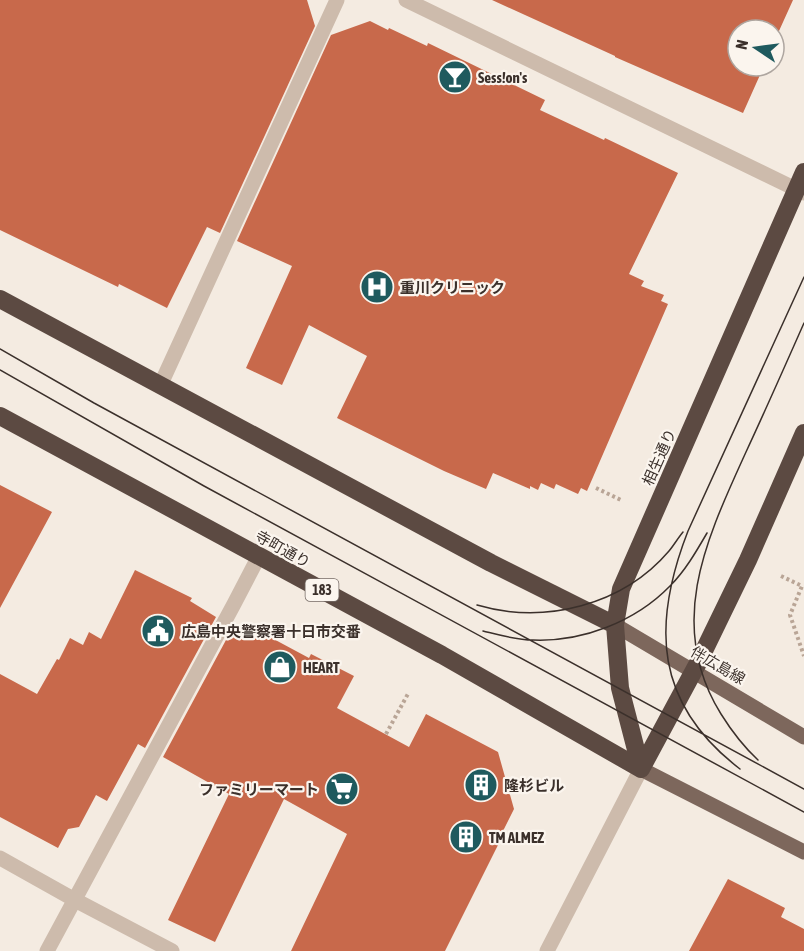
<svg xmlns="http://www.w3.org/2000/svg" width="804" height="951" viewBox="0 0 804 951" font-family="'Asap Condensed','Noto Sans JP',sans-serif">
<rect width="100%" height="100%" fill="#f4ebe1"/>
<path fill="#c8694b" d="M 0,0 L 307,0 L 315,26 L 220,233 L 207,227 L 167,308 L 119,284 L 118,287 L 0,230 Z
M 492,0 L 793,0 L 774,42 L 774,30 L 738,30 L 738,66 L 764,66 L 743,113 L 615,57 L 615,56 Z
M 370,21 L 388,30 L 389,28 L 427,46 L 428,43 L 500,78 L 545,100 L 540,110 L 604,140 L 605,138 L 678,173 L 629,274 L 644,281 L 641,286 L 664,295 L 661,301 L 668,304 L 587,491 L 581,488 L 578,494 L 556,484 L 554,489 L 541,483 L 538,490 L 530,486 L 530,489 L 493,473 L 486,489 L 444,471 L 337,418 L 367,356 L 309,325 L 282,385 L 246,368 L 292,266 L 237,241 L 331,35 Z
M 0,485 L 52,512 L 0,608 Z
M 135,570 L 192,598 L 190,601 L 216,617 L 145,748 L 138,744 L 107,801 L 96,795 L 79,827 L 68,829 L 58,848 L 0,817 L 0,674 L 37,694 L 57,659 L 59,660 L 70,638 L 83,645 L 89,632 L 101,639 Z
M 233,627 L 247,636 L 251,627 L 309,658 L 311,654 L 354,676 L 337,708 L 409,747 L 426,714 L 498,752 L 514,809 L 503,831 L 505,831 L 445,951 L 291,951 L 347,834 L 284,799 L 215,942 L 168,920 L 229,794 L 163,757 Z
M 728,879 L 785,908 L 781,917 L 804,929 L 804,951 L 689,951 Z"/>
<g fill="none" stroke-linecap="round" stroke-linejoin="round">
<path stroke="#b9a596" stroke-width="4" stroke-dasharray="3 3" stroke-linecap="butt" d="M 596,488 L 621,500
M 781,576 L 802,586 L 790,615 L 804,656
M 386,734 L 409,692"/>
<path stroke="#cdbbac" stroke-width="15" d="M 406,0 L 804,193
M 160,386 L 337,0
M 0,858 L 75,900 L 172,951
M 47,951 L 234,604 L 259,556
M 547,951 L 641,769"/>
<path stroke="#7d675c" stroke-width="15" d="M 615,625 L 804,737
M 641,769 L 804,852"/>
<path stroke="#5c4a42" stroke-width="18" d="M 0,299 L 491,563 L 615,625
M 0,416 L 442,655 L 641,769
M 641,769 L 620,688 L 615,625 L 621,589 L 804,172
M 641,769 L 698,663 L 748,560 L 804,433"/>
<path stroke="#3b302b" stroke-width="1.5" d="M 0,349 L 94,403 L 804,789
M 0,370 L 204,486 L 804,812
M 477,605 C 545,625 623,605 669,551 C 674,545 678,538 683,532
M 483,631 C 499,635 516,640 533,640 C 582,642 635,622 670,586 C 685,571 696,552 707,533
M 758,760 C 744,747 731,730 721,714 C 665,624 707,538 746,452 C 766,409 785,366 804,323
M 740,769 C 655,704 651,626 688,531 L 804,277"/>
</g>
<defs>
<symbol id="bar-disc" viewBox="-11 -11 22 22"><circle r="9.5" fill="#1f5a5e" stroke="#fbf5ee"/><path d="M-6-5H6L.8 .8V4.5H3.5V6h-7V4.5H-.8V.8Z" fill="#fff"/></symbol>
<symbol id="hospital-disc" viewBox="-11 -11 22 22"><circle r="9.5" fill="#1f5a5e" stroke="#fbf5ee"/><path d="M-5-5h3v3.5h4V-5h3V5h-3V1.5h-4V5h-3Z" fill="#fff"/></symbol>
<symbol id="civic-disc" viewBox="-11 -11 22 22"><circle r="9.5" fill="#1f5a5e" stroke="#fbf5ee"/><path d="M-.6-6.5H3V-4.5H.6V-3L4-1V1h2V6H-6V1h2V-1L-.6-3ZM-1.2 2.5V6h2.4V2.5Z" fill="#fff"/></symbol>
<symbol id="shop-disc" viewBox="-11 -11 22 22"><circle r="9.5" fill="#1f5a5e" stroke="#fbf5ee"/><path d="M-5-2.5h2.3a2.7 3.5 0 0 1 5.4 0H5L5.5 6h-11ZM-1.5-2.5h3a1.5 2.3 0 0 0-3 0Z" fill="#fff"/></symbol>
<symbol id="building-disc" viewBox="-11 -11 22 22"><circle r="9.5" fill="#1f5a5e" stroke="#fbf5ee"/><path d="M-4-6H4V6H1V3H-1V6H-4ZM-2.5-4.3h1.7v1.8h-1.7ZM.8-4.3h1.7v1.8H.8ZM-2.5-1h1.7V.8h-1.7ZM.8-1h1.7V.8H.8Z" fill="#fff"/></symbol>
<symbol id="supermarket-disc" viewBox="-11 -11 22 22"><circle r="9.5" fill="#1f5a5e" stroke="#fbf5ee"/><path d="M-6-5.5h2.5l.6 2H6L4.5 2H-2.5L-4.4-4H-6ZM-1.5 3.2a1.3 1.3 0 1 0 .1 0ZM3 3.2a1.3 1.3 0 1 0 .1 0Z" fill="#fff"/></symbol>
</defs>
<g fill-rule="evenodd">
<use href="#bar-disc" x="436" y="58" width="38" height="38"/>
<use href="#hospital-disc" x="358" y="268" width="38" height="38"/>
<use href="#civic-disc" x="139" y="612" width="38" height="38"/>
<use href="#shop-disc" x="261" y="648" width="38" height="38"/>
<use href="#building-disc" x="462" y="766" width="38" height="38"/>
<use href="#supermarket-disc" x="323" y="770" width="38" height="38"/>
<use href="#building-disc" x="447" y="818" width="38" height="38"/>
</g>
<g text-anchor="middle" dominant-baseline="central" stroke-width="4.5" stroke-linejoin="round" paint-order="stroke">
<rect fill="#fbf5ee" stroke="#756b66" stroke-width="1.5" x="305.5" y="579" width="33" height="22" rx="4.5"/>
<g font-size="14" font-weight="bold" fill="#3b302b">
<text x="322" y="590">183</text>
</g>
<g font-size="15" font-weight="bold" fill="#3b302b" stroke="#fbf5ee" text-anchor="start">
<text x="478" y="77">Sess!on's</text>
<text x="400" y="287">重川クリニック</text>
<text x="181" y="631">広島中央警察署十日市交番</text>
<text x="303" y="667">HEART</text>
<text x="504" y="785">隆杉ビル</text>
<text x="319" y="789" text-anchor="end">ファミリーマート</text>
<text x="489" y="837">TM ALMEZ</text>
</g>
<g font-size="15" fill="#3b302b" stroke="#fbf5ee">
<text transform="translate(659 457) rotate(-66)">相生通り</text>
<text transform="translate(283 549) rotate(29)">寺町通り</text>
<text transform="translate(718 665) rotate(30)">伴広島線</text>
</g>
</g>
<g transform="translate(756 48) rotate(283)"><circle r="28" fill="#fbf5ee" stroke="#aea6a0" stroke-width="1.5"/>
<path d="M0-4.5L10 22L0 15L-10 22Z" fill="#1f5a5e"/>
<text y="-9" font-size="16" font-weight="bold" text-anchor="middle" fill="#3b302b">N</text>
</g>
</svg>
